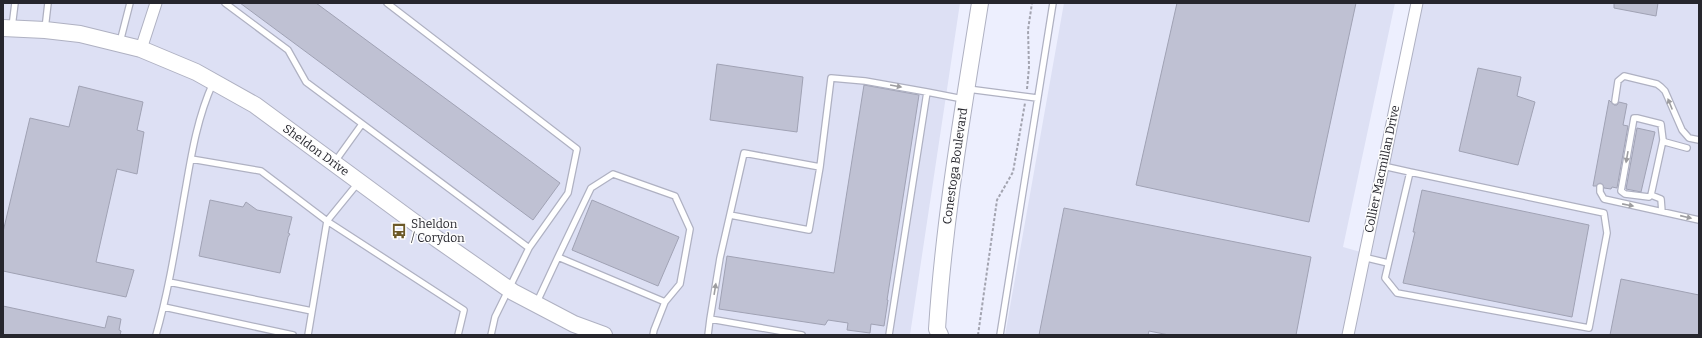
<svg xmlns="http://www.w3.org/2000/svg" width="1702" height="338" viewBox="0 0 1702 338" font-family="Bitter,serif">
<rect width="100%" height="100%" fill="#edeffe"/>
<path fill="#dde0f4" d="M 3,3 L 960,3 L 910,335 L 670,335 L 663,334 L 662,335 L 3,335 Z
M 1064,3 L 1395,3 L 1343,247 L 1371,255 L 1419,3 L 1699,3 L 1699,335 L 1005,335 Z"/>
<path fill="#bfc1d3" stroke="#a0a2b4" d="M 240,3 L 316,3 L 560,183 L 533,220 Z
M 1177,3 L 1356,3 L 1309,222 L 1136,185 Z
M 1614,3 L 1658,3 L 1656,16 L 1614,8 Z
M 717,64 L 803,77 L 797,132 L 710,120 Z
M 1478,68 L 1521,77 L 1517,96 L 1535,102 L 1518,165 L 1459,151 Z
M 864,85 L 919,95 L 887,300 L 888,300 L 884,326 L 871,324 L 870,333 L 847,330 L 848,323 L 828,320 L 825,325 L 719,309 L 727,256 L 834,273 Z
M 79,86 L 143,102 L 137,130 L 144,132 L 137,174 L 117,169 L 96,262 L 134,270 L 126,297 L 3,271 L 3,232 L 30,118 L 69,127 Z
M 1609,100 L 1614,105 L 1617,105 L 1619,102 L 1627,104 L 1623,125 L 1628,126 L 1617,188 L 1612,187 L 1611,189 L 1604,188 L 1603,185 L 1600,183 L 1596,186 L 1593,186 Z
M 1637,128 L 1655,132 L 1641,192 L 1626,189 Z
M 1422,190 L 1589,225 L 1572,317 L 1403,283 L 1415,232 L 1413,232 Z
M 210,200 L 243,207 L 246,202 L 257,210 L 292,217 L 288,233 L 290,234 L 288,237 L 280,273 L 199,256 Z
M 592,200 L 679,237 L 658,286 L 572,250 Z
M 1064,208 L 1311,257 L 1296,335 L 1169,335 L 1149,331 L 1148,335 L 1039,335 Z
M 1621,279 L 1699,295 L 1699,335 L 1610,335 Z
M 3,306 L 105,328 L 108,316 L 121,319 L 119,330 L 121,331 L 120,335 L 3,335 Z"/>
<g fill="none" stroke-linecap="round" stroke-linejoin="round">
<defs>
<path id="lane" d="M 225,3 L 288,50 L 306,82 L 529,248 L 495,317 L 491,335
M 387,3 L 577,149 L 568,193 L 529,248
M 12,27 L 15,3
M 45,29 L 48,3
M 120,42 L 130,3
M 968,89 L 1037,98
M 1615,101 L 1618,81 L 1624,76 L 1657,84 L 1661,87 L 1665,91 L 1682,130 L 1689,138 L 1699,140
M 1663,140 L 1665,142 L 1687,148
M 191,159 L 261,171 L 327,221 L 464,310 L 458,335
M 334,163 L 362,124
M 1383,166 L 1410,172 L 1604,213 L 1607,233 L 1589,328 L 1397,293 L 1385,278 L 1410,172
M 1600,187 L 1600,192 L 1604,199 L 1699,220
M 1651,195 L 1663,140 L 1661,124 L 1637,118 L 1634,118 L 1621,191 L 1625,194 L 1649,197 L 1651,195 L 1661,199 L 1662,212
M 730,215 L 809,230 L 820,167
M 558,257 L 591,188 L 613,174 L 675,196 L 690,229 L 680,284 L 665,302
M 1363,257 L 1388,263
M 169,282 L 312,311 L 308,335
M 537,302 L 558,257 L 665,302 L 654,330 L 653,335
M 164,307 L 293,335
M 312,311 L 327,221 L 358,183
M 710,319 L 720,258 L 744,153 L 820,167 L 831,78 L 865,81 L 927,92
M 156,335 C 170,286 177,236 186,186 C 192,151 198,116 213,83
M 708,335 L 710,319 L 802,335
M 889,335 L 927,92 L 963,99
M 1000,335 L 1053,3"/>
<path id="street" d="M 141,49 L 156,3
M 1348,335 L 1417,3"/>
<path id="secondary" d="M 3,28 L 45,30 L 80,34 L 141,49 L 196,72 L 255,105 L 437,239 L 513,292 L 574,324 L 604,335
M 940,335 L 937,329 C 944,219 963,111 980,3"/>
</defs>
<use href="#lane" stroke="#afb1c2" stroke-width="8"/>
<use href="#street" stroke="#afb1c2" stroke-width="13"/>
<use href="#secondary" stroke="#afb1c2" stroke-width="18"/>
<path stroke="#a3a4b0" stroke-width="2" stroke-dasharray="3 2" stroke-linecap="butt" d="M 1027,89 L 1029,67 L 1028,30 L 1032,3
M 978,335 L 997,200 L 1013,172 L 1025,103"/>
<use href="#lane" stroke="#fff" stroke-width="5.5"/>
<use href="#street" stroke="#fff" stroke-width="11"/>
<use href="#secondary" stroke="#fff" stroke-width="16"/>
</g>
<defs><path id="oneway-solid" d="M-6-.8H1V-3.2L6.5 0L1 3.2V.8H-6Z"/></defs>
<g fill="#9d9da0">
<use href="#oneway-solid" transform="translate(896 86) rotate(10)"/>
<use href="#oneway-solid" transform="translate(1670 104) rotate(-112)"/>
<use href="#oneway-solid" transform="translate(1627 157) rotate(100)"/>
<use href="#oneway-solid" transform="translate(1628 205) rotate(11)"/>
<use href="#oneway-solid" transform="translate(1686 217) rotate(13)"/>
<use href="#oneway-solid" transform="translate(715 289) rotate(-81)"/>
</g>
<defs>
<symbol id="bus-bare" viewBox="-9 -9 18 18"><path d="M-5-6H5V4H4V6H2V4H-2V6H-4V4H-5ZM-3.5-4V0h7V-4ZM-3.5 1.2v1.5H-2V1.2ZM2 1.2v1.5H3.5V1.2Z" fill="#6c5927" stroke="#fdfdfd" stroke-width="2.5" paint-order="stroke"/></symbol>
</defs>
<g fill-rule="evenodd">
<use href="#bus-bare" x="388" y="220" width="22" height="22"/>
</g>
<g text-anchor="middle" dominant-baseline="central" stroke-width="3" stroke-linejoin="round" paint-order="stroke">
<g font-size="12" fill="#26262d" stroke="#fdfdfd">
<text transform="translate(316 150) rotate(36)">Sheldon Drive</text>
<text transform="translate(955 166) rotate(-82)">Conestoga Boulevard</text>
<text transform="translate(1382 169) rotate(-78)">Collier Macmillan Drive</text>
</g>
<g font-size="12" fill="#26262d" stroke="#fdfdfd" text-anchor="start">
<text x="411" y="224">Sheldon<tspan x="411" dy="14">/ Corydon</tspan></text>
</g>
</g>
<rect width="1702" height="338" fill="none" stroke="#26262d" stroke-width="8"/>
</svg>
